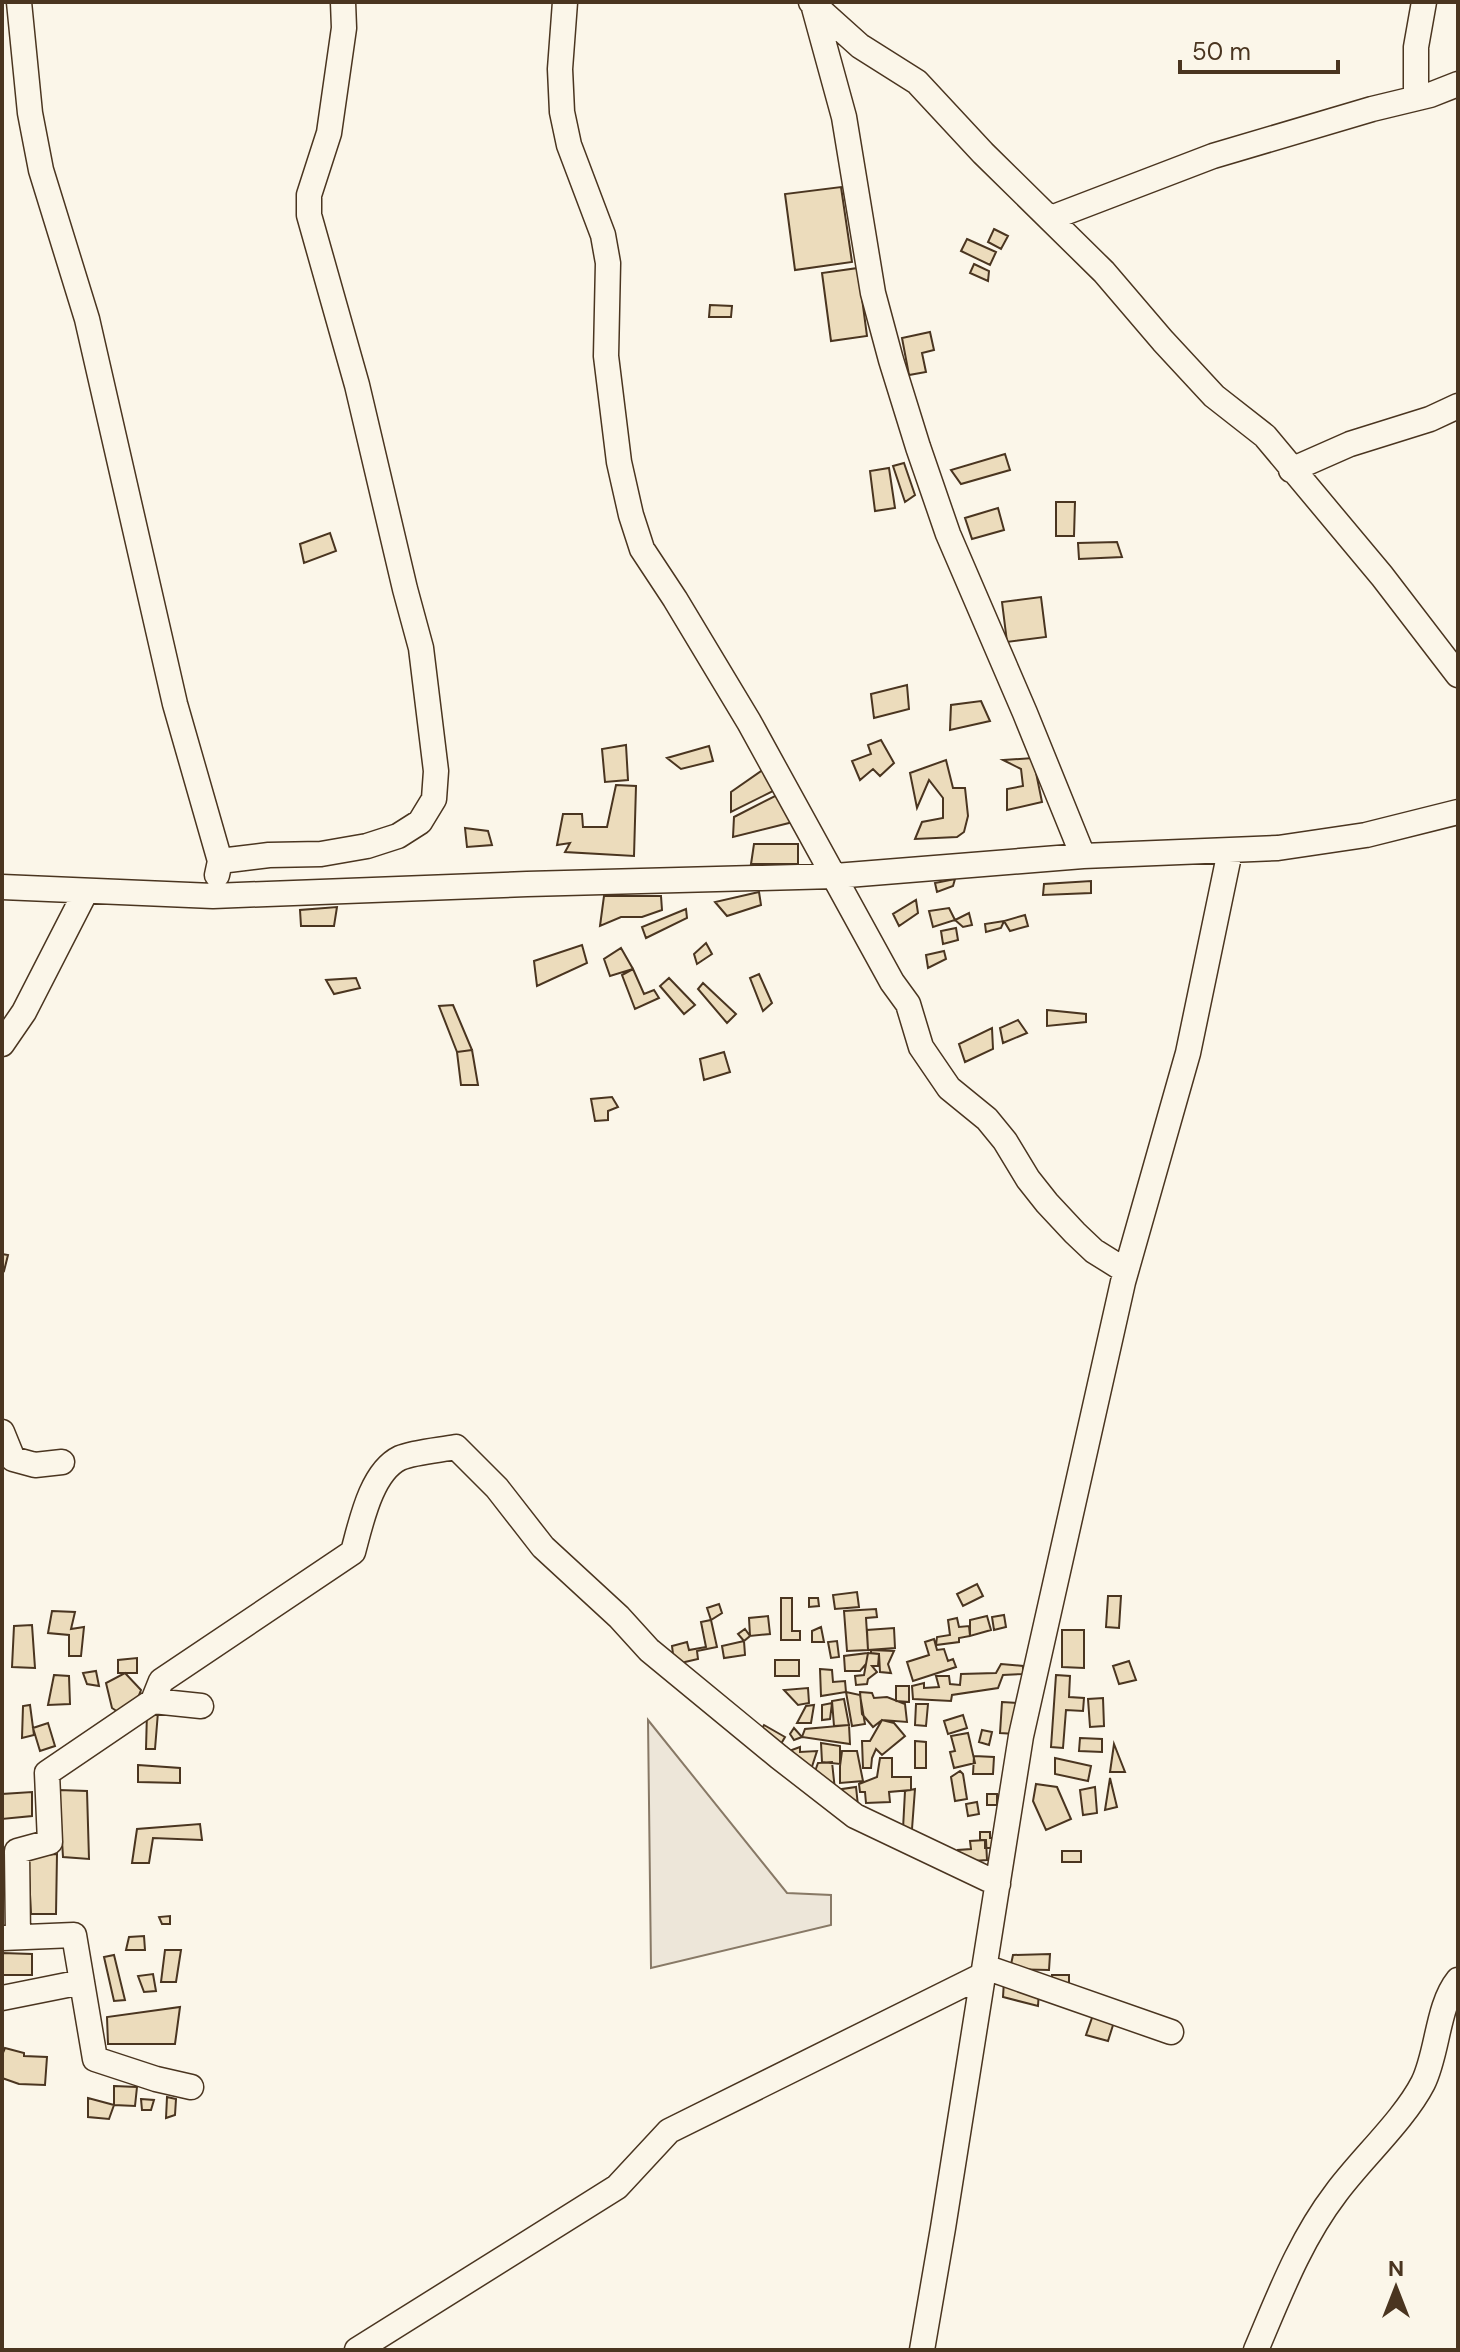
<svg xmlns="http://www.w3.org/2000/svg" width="1460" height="2352" viewBox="0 0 1460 2352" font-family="'DM Sans',sans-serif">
<rect width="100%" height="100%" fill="#fbf6e9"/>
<path fill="#ede6d9" stroke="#887966" stroke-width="2" d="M 648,1720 L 787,1893 L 831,1895 L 831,1925 L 651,1968 Z"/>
<path fill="#ecdcbc" stroke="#4a3520" stroke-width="2" d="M 841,187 L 852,262 L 795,270 L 785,194 Z
M 994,229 L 1008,236 L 1001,249 L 988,242 Z
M 967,239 L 996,252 L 990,265 L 961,251 Z
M 974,264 L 989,271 L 988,281 L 970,273 Z
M 858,268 L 867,336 L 831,341 L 822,273 Z
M 710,305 L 732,306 L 731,317 L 709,317 Z
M 930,332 L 934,350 L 922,353 L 926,372 L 909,375 L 902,338 Z
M 1005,454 L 1010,470 L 961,484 L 951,470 Z
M 904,463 L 915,495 L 905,502 L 893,466 Z
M 889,468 L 895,508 L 875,511 L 870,471 Z
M 1056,502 L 1075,502 L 1074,536 L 1056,536 Z
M 998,508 L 1004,530 L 972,539 L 965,518 Z
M 330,533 L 336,551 L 304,563 L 300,544 Z
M 1117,542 L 1122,557 L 1079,559 L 1078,543 Z
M 1041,597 L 1046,637 L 1007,642 L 1002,602 Z
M 907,685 L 909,709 L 874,718 L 871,694 Z
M 981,701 L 990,721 L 950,730 L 951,705 Z
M 881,740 L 894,763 L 880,776 L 873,769 L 860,780 L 852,761 L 871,754 L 868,745 Z
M 626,745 L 628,780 L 605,782 L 602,749 Z
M 709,746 L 713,761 L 681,769 L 667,758 Z
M 1033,758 L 1042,802 L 1007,810 L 1007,789 L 1023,786 L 1021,769 L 1003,760 Z
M 946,760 L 953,788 L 965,788 L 968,816 L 964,832 L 957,837 L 915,839 L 922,822 L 943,818 L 943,798 L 929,780 L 917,808 L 910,773 Z
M 764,769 L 777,789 L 731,812 L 731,792 Z
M 616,785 L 636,786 L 634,856 L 565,852 L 570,843 L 557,845 L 563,814 L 582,814 L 583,827 L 607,827 Z
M 779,794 L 793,822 L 733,837 L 734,817 Z
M 465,828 L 488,831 L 492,845 L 467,847 Z
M 754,844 L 798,844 L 798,864 L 751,864 Z
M 955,879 L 953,886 L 937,892 L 935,883 Z
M 1091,881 L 1091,893 L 1043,895 L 1044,884 Z
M 759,892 L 761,905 L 727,916 L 715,902 Z
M 604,896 L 661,896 L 662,910 L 642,917 L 621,917 L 600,926 Z
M 916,900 L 918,913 L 899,926 L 893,914 Z
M 337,907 L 334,926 L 301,926 L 300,910 Z
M 949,908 L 955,920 L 933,927 L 929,911 Z
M 686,909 L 687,918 L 646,938 L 642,927 Z
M 969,913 L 972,925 L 963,927 L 955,920 Z
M 1025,915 L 1028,926 L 1010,931 L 1004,921 Z
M 1004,921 L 1001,928 L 986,932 L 985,924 Z
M 956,928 L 958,940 L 943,944 L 941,931 Z
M 706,943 L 712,954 L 697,964 L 694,954 Z
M 582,945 L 587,963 L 537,986 L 534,961 Z
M 621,948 L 633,969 L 610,976 L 604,959 Z
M 944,951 L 946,959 L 928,968 L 926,955 Z
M 633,969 L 644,994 L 654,990 L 659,998 L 635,1009 L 622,975 Z
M 759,974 L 772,1003 L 763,1011 L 750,978 Z
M 356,978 L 360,988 L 334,994 L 326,980 Z
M 669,978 L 695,1005 L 684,1014 L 660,986 Z
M 703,983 L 736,1014 L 727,1023 L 698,989 Z
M 453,1005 L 472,1050 L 457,1052 L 439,1006 Z
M 1047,1010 L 1086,1014 L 1086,1022 L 1047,1026 Z
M 1018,1020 L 1027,1033 L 1003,1043 L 1000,1028 Z
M 992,1028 L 993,1049 L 965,1062 L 959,1044 Z
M 472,1050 L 478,1085 L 461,1085 L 457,1052 Z
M 724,1052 L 730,1072 L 704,1080 L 700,1059 Z
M 612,1097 L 618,1107 L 608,1111 L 608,1120 L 595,1121 L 591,1099 Z
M 2,1254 L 8,1255 L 4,1271 L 2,1270 Z
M 977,1584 L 983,1596 L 963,1606 L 957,1594 Z
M 857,1592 L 859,1607 L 835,1609 L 833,1595 Z
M 1108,1596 L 1121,1596 L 1119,1628 L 1106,1627 Z
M 781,1598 L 792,1598 L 792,1631 L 800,1631 L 800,1640 L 781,1640 Z
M 809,1598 L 818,1598 L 819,1606 L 809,1607 Z
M 719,1604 L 722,1613 L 711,1620 L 707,1608 Z
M 876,1609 L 877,1617 L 866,1618 L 868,1650 L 847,1651 L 844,1611 Z
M 52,1611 L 75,1612 L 71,1629 L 84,1627 L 81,1656 L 69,1656 L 69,1635 L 48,1633 Z
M 1004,1615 L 1006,1627 L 994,1630 L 992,1617 Z
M 768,1616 L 770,1634 L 750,1636 L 749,1618 Z
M 987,1616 L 991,1630 L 970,1636 L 970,1620 Z
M 957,1618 L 959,1627 L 969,1626 L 970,1636 L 959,1638 L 959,1642 L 936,1645 L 937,1637 L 950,1635 L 948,1620 Z
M 711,1620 L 717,1647 L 697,1651 L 698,1659 L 685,1662 L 678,1667 L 663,1656 L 673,1654 L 672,1646 L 687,1642 L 689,1650 L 706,1647 L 701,1622 Z
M 32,1625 L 35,1668 L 12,1667 L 14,1626 Z
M 821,1627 L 824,1642 L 812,1642 L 812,1631 Z
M 894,1628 L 895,1648 L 868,1650 L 867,1630 Z
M 745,1629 L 750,1636 L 744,1641 L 738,1634 Z
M 1062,1630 L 1084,1630 L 1084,1668 L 1062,1667 Z
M 934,1639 L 937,1650 L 944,1649 L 948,1661 L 953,1659 L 956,1667 L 913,1681 L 907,1662 L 929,1655 L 925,1642 Z
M 744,1641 L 745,1655 L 724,1658 L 722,1646 Z
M 837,1641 L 839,1657 L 831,1658 L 828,1642 Z
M 871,1650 L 894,1651 L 888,1664 L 891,1673 L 880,1672 L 879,1654 L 871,1653 Z
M 868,1653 L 866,1664 L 860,1671 L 845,1671 L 844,1656 Z
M 868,1653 L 879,1654 L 878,1666 L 872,1666 L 877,1672 L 868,1679 L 867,1684 L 856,1685 L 855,1676 L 864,1675 Z
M 137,1658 L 137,1673 L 118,1673 L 118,1660 Z
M 775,1660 L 799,1660 L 799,1676 L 775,1676 Z
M 1129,1661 L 1136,1680 L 1119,1684 L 1113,1666 Z
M 1001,1664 L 1023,1666 L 1023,1674 L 1003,1675 L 998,1688 L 952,1695 L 951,1701 L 913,1699 L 912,1686 L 924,1683 L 924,1688 L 939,1687 L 936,1676 L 949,1676 L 950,1684 L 960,1685 L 961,1674 L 996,1673 Z
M 820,1669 L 832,1670 L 833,1682 L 845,1681 L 846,1692 L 821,1696 Z
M 96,1671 L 99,1686 L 87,1684 L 83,1673 Z
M 125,1673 L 141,1690 L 125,1731 L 121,1714 L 112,1708 L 106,1683 Z
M 54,1675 L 69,1676 L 70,1704 L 48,1705 Z
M 1056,1675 L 1070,1676 L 1069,1697 L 1084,1698 L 1083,1711 L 1066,1710 L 1063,1748 L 1051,1747 Z
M 896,1686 L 909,1686 L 909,1702 L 896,1701 Z
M 808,1688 L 809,1703 L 798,1705 L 784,1690 Z
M 846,1692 L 860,1695 L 865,1724 L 852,1726 Z
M 860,1692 L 872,1693 L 874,1698 L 887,1697 L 905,1704 L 907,1722 L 882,1720 L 873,1727 L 862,1714 Z
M 1103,1698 L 1104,1726 L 1090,1727 L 1088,1699 Z
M 844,1699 L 849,1725 L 834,1726 L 832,1701 Z
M 1002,1702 L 1018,1703 L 1016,1734 L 1000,1733 Z
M 832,1703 L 830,1719 L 822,1720 L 822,1705 Z
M 916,1704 L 928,1704 L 926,1726 L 915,1725 Z
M 30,1705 L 34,1735 L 22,1738 L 23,1706 Z
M 814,1705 L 811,1723 L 797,1723 L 806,1706 Z
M 147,1712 L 158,1712 L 155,1749 L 146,1749 Z
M 963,1715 L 967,1728 L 948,1734 L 944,1721 Z
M 882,1720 L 894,1723 L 905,1736 L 882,1755 L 876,1749 L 872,1758 L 871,1768 L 863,1768 L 862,1741 L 870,1741 Z
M 48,1723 L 55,1746 L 40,1751 L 33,1728 Z
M 764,1725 L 785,1737 L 778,1749 L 757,1737 Z
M 849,1725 L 850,1744 L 802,1737 L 805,1729 Z
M 794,1728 L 802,1737 L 794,1740 L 790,1734 Z
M 982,1730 L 992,1732 L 989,1745 L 979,1742 Z
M 968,1733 L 975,1763 L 954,1768 L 950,1752 L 955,1751 L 951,1736 Z
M 1080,1738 L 1102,1739 L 1102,1752 L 1079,1751 Z
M 915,1741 L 926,1742 L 926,1768 L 915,1768 Z
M 821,1743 L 840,1746 L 840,1764 L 822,1762 Z
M 1114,1744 L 1125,1772 L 1110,1772 Z
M 800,1747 L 800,1752 L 817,1751 L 808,1779 L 789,1751 Z
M 842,1751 L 857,1751 L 863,1781 L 840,1783 L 840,1766 Z
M 974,1756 L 994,1757 L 993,1774 L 973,1774 Z
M 880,1758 L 892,1758 L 892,1777 L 911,1777 L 911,1790 L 889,1792 L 890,1802 L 866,1803 L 865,1792 L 860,1792 L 859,1784 L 877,1777 Z
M 1055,1758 L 1091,1766 L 1088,1781 L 1055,1774 Z
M 832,1762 L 835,1790 L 856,1787 L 859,1815 L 813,1777 L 818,1763 Z
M 138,1765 L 180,1768 L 180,1783 L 138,1782 Z
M 960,1771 L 963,1774 L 967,1799 L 955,1801 L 951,1777 Z
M 1110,1778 L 1117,1807 L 1105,1810 Z
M 1036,1784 L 1057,1787 L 1071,1819 L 1046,1830 L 1033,1801 Z
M 1095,1787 L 1097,1813 L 1083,1815 L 1080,1790 Z
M 915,1789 L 912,1829 L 903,1829 L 905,1791 Z
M 59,1790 L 87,1791 L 89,1859 L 63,1857 Z
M 32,1792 L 32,1816 L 2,1819 L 2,1794 Z
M 987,1794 L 997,1794 L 997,1805 L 987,1805 Z
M 977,1802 L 979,1814 L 968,1816 L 966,1804 Z
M 200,1824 L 202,1840 L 153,1838 L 149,1863 L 132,1863 L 137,1829 Z
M 980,1832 L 990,1832 L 990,1838 L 994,1838 L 994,1848 L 985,1848 L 985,1840 L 980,1840 Z
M 986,1840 L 987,1860 L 959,1862 L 958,1850 L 971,1849 L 970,1841 Z
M 1062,1851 L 1081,1851 L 1081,1862 L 1062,1862 Z
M 57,1854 L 56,1914 L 31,1914 L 28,1856 Z
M 170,1916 L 170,1924 L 162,1924 L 159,1917 Z
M 144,1936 L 145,1950 L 126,1950 L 129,1937 Z
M 165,1950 L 181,1950 L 176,1982 L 161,1982 Z
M 2,1953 L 32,1954 L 32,1975 L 2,1975 Z
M 1050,1954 L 1049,1970 L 1010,1969 L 1013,1955 Z
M 114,1955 L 125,2000 L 114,2001 L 104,1957 Z
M 153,1974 L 156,1991 L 144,1992 L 138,1976 Z
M 1052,1975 L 1069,1975 L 1069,1993 L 1052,1986 Z
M 1004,1981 L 1039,1991 L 1038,2006 L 1003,1997 Z
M 180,2007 L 175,2044 L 108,2044 L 107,2017 Z
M 1093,2015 L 1114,2022 L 1108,2041 L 1086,2035 Z
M 5,2048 L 24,2053 L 24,2056 L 47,2057 L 45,2085 L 19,2084 L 2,2078 L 2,2055 Z
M 114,2086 L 137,2087 L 135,2106 L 114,2105 Z
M 167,2097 L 176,2099 L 175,2115 L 166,2118 Z
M 88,2098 L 114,2105 L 109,2119 L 88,2117 Z
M 141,2099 L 154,2100 L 151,2110 L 142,2110 Z"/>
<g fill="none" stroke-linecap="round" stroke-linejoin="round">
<defs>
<path id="minor" d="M 19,2 L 30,113 L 41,170 L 87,319 L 175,704 L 220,861 L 217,875
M 565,2 L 560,69 L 562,112 L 569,145 L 603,235 L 608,263 L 606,356 L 619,462 L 631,515 L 642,549 L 675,599 L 749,722 L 892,982 L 908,1004 L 921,1047 L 949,1088 L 987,1119 L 1005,1141 L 1028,1179 L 1047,1203 L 1075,1233 L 1094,1251 L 1126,1271
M 811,2 L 860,46 L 917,82 L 983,153 L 1104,272 L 1163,341 L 1214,396 L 1265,436 L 1382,576 L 1458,675
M 813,4 L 844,117 L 873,293 L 891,360 L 918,447 L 948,534 L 1025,713 L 1083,856
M 1416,98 L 1416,47 L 1424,2
M 1051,218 L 1213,156 L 1372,109 L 1430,95 L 1458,84
M 1291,470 L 1350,444 L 1430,419 L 1458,406
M 220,861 L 269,855 L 321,854 L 367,846 L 398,836 L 420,822 L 434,799 L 436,771 L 421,648 L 405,589 L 357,385 L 309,215 L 309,195 L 329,133 L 344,28 L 343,2
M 2,887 L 213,896 L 527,884 L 835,876 L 1083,856 L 1278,848 L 1366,835 L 1458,812
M 2,1044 L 24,1012 L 86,891
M 2,1432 L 13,1459 L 35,1465 L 62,1462
M 153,1701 L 161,1681 L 353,1552 C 361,1523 371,1472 400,1458 C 414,1452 440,1450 456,1447 L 497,1488 L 543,1547 L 619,1617 L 649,1650 L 779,1757 L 855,1816 L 998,1884
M 18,1937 L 17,1851 L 50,1842 L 47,1773 L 153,1701 L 201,1706
M 2,1938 L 74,1935 L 95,2059 L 156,2079 L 191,2087
M 985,1967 L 1171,2032
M 2,1998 L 82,1982
M 357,2350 L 617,2187 L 669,2131 L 983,1975
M 922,2350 L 943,2228 L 1021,1736 L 1123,1282 L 1188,1053 L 1230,851
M 1256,2350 C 1279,2296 1300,2240 1336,2193 C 1361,2159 1404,2120 1423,2083 C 1438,2053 1437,2006 1458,1980"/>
</defs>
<use href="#minor" stroke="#4a3520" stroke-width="27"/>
<use href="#minor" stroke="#fbf6e9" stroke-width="24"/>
</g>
<rect width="1460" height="2352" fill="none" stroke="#4a3520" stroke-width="8"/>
<g transform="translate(1396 2288)" stroke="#fbf6e9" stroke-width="6" paint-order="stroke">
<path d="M0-6L14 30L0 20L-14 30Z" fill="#4a3520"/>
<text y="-12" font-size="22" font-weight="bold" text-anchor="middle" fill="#4a3520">N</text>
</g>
<path d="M1180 60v12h158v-12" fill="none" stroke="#4a3520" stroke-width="4"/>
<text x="1192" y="60" font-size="24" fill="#4a3520" stroke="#fbf6e9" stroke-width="6" paint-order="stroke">50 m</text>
</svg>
